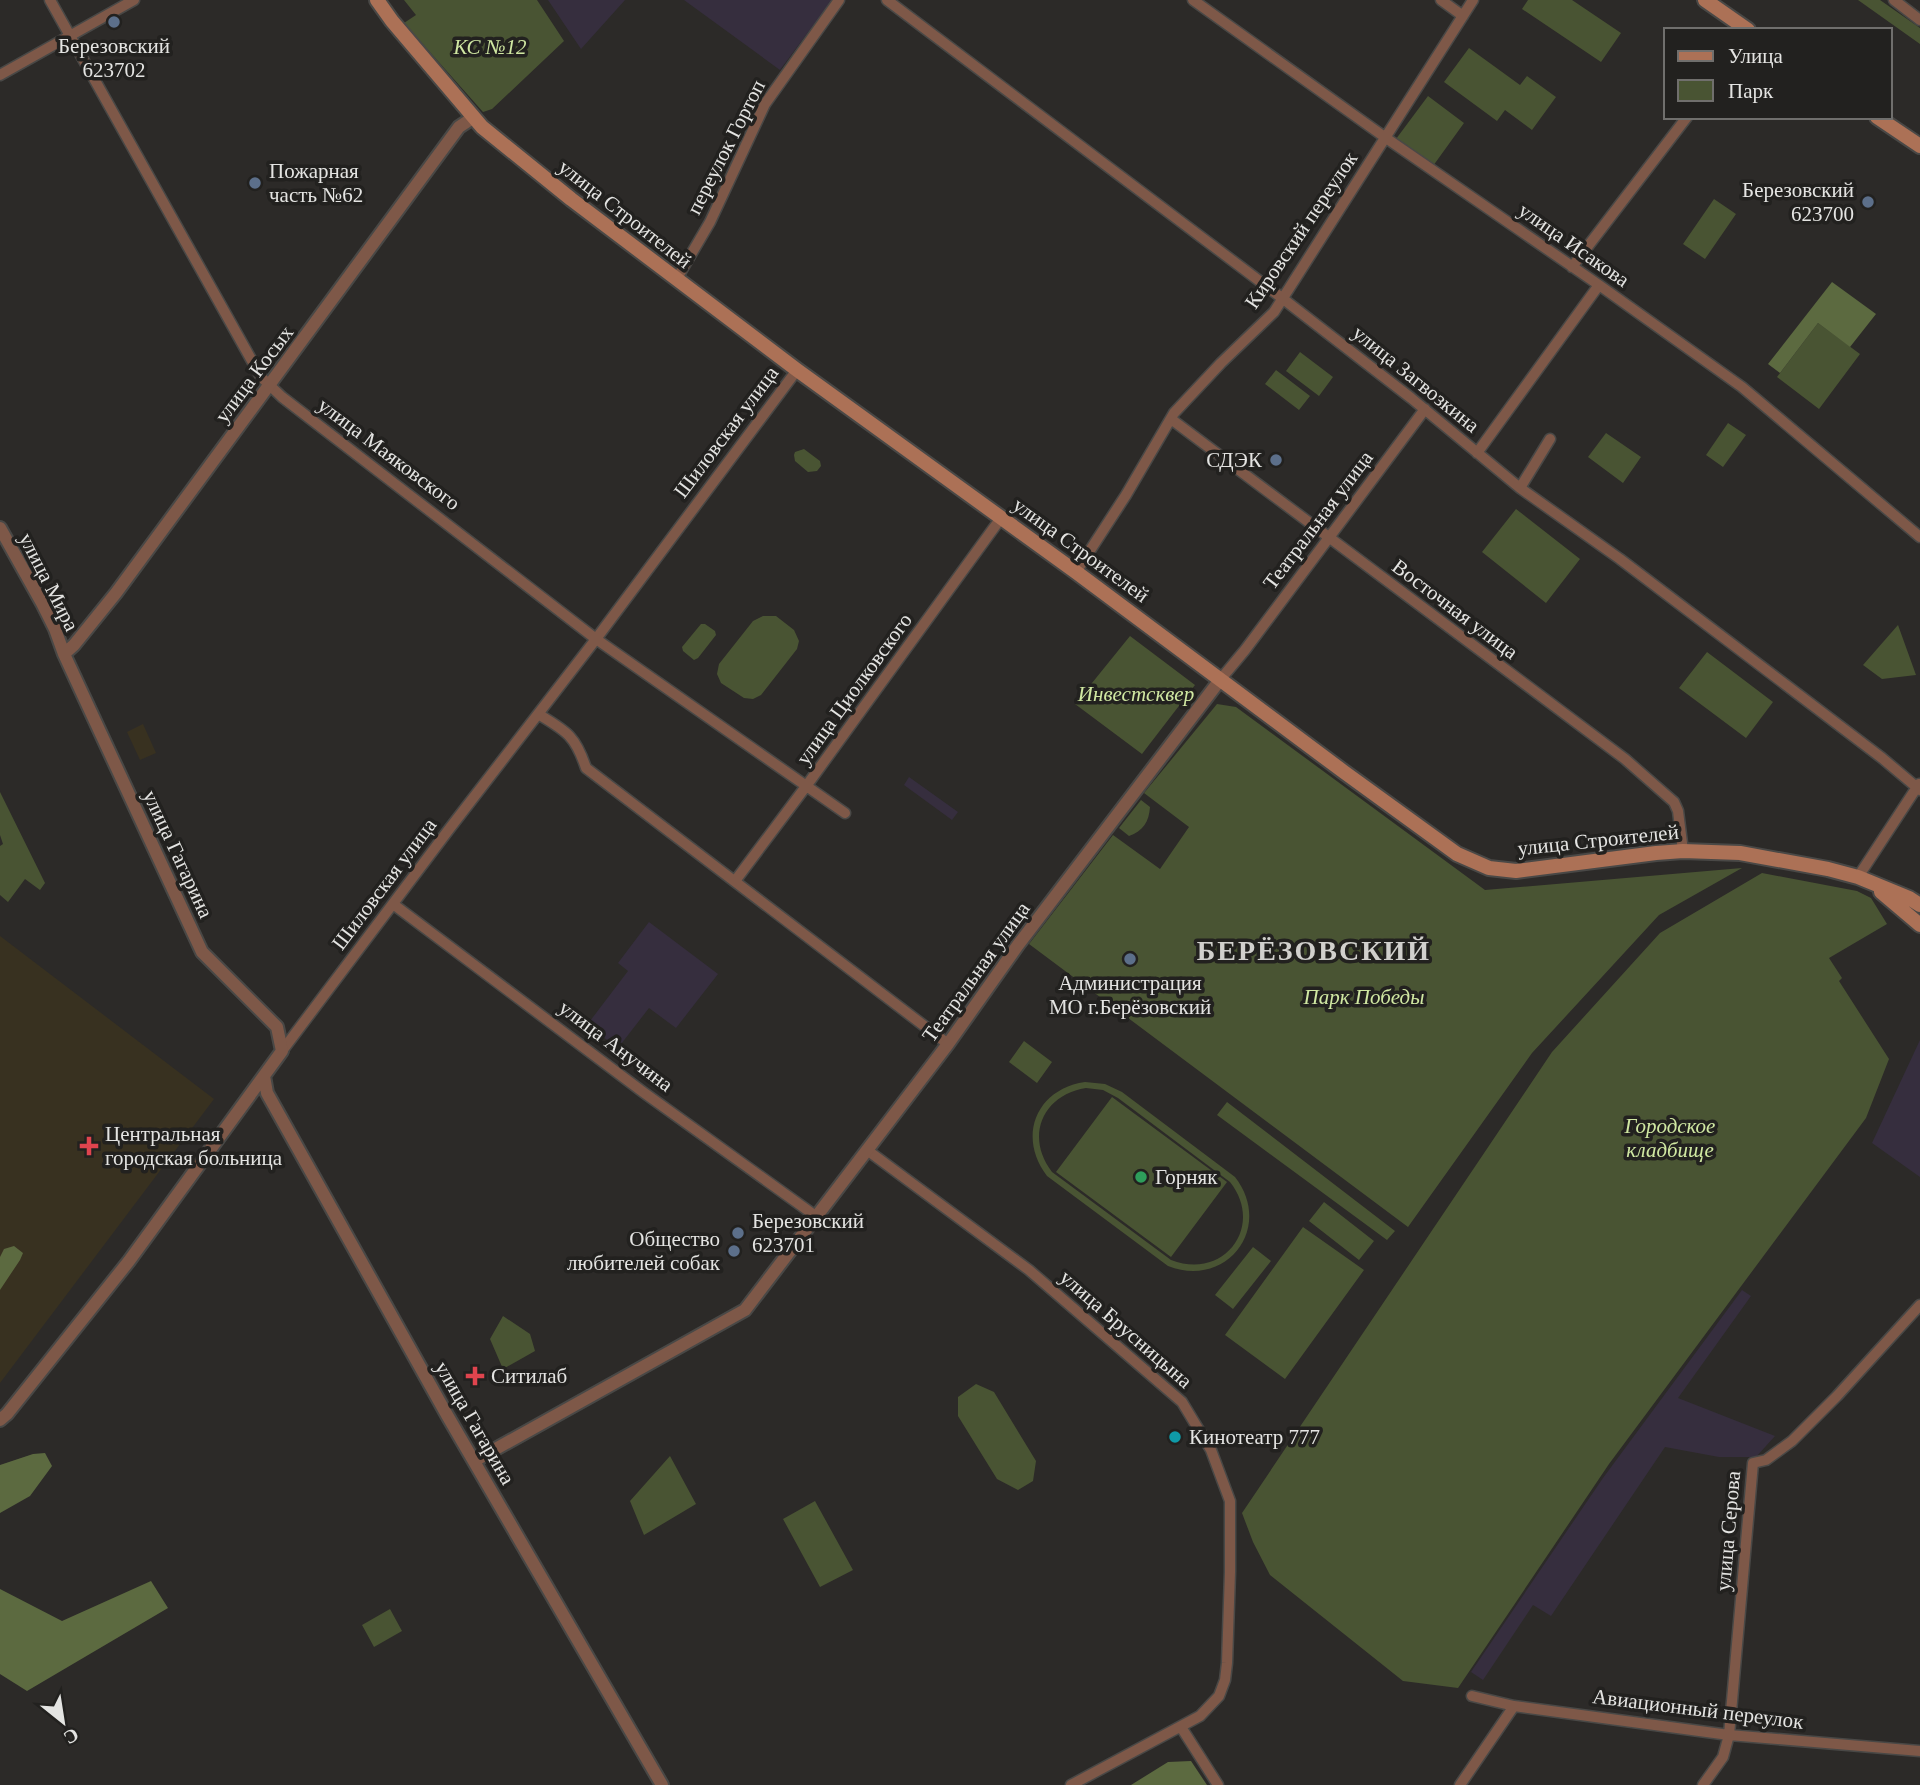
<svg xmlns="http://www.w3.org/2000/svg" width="1920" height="1785" viewBox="0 0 1920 1785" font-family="'Times New Roman',serif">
<rect width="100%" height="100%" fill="#2c2a28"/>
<path fill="#362e3e" d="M 548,0 L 625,0 L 581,49 Z
M 684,0 L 832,0 L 780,70 Z
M 909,777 L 958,812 L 952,820 L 904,785 Z
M 649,922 L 718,974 L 676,1028 L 649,1008 L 618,1048 L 587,1025 L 628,971 L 618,963 Z
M 1920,1040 L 1920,1177 L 1872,1143 Z
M 1742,1290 L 1751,1296 L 1678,1398 L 1775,1436 L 1756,1457 L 1719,1457 L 1665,1447 L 1551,1616 L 1533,1605 L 1483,1680 L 1471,1672 L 1603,1478 Z"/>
<path fill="#383120" d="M 143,724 L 156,753 L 140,760 L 127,732 Z
M 0,936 L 214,1099 L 0,1383 Z"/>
<path fill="#495433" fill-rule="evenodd" d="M 404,0 L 537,0 L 564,41 L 492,109 L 483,112 L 404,23 L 416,15 Z
M 1528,0 L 1572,0 L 1621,33 L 1601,62 L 1522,9 Z
M 1858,0 L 1880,0 L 1920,28 L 1920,44 Z
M 1469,48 L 1520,85 L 1527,76 L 1556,97 L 1532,130 L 1505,110 L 1497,121 L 1444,82 Z
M 1428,96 L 1464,123 L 1433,166 L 1396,139 Z
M 1714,199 L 1736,214 L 1705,259 L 1683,244 Z
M 1818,323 L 1860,354 L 1819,409 L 1777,377 Z
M 1300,352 L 1333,377 L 1319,396 L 1286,371 Z
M 1276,370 L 1310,396 L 1299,410 L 1265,384 Z
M 1728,423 L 1746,435 L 1723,467 L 1706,455 Z
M 1606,433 L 1641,457 L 1623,483 L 1588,457 Z
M 804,449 L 820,461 L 821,466 L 817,471 L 808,472 L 795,461 L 794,455 L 795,452 Z
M 1516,509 L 1580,559 L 1546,603 L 1482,552 Z
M 763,616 L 776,616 L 794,630 L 799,641 L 797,649 L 761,695 L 753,699 L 744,698 L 721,683 L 717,674 L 719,664 L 753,621 Z
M 701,624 L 705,624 L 715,631 L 716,635 L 698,658 L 694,660 L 683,651 L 682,647 Z
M 1898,625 L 1916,675 L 1882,679 L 1863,665 Z
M 1130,636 L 1195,685 L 1142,754 L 1075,704 Z
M 1707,652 L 1773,702 L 1746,738 L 1679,688 Z
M 1217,704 L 1236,707 L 1485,890 L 1742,868 L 1659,915 L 1532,1053 L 1408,1227 L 1029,944 L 1113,835 L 1160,869 L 1189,827 L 1144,793 Z
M 0,792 L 45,883 L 40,890 L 25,879 L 8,902 L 0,895 L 0,846 L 3,844 L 0,835 Z
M 1141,800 L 1150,807 C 1149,822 1143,831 1129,836 L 1119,828 Z
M 1762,873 L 1857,891 L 1871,898 L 1887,924 L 1829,958 L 1842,978 L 1839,981 L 1889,1059 L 1866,1118 L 1609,1464 L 1458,1688 L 1403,1681 L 1270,1575 L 1253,1542 L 1242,1513 L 1552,1052 L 1660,933 Z
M 1024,1041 L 1052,1062 L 1037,1083 L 1009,1062 Z
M 1085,1082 L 1105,1084 L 1122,1092 L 1235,1177 C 1274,1227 1227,1289 1168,1266 L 1047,1176 C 1017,1137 1036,1089 1085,1082 ZM 1086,1088 L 1103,1090 L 1118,1098 L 1230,1182 C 1265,1226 1224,1281 1171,1260 L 1052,1172 C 1025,1137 1042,1095 1086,1088 Z
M 1112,1097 L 1227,1182 L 1171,1257 L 1056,1172 Z
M 1227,1102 L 1395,1231 L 1387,1240 L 1217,1115 Z
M 1324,1202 L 1374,1241 L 1359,1260 L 1309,1221 Z
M 1303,1227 L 1364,1270 L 1285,1379 L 1225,1335 Z
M 1253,1247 L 1271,1261 L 1233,1309 L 1215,1295 Z
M 503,1316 L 530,1334 L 535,1351 L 503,1369 L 490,1339 Z
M 976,1384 L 994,1392 L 1036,1461 L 1033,1481 L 1018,1490 L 997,1479 L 958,1416 L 958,1397 Z
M 670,1456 L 696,1504 L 644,1535 L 630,1501 Z
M 815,1501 L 853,1570 L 820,1587 L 783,1519 Z
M 390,1609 L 402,1631 L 374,1647 L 362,1625 Z"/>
<path fill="#5c6a40" d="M 1832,282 L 1876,314 L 1850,347 L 1818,323 L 1780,373 L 1768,364 Z
M 14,1246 L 23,1253 L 20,1260 L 0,1290 L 0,1257 L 4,1249 Z
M 45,1453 L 52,1466 L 30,1496 L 0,1513 L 0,1465 L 33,1454 Z
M 151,1581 L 168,1608 L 27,1691 L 0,1674 L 0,1589 L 62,1621 Z
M 1191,1761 L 1207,1785 L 1131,1785 L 1168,1762 Z"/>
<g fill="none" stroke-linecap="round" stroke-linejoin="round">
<defs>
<path id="minor" d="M 50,0 L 261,377 L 282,397 L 596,639 L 845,813
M 887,0 L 1282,298 L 1411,398 L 1520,488 L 1620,559 L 1786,685 L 1882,758 L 1920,790
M 1193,0 L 1386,138 L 1599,285 L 1742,387 L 1920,537
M 1441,0 L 1463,16
M 1894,0 L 1920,20
M 0,75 L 134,0
M 1572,267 L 1687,117
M 676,280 L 710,222 L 765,104 L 839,0
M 1171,419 L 1625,759 L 1674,802 L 1678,811 L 1683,851
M 1477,453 L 1599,285
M 1520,488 L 1550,439
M 1076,572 L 1126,495 L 1174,413 L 1221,363 L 1274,312 L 1473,0
M 1220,680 L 1245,650 L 1425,409
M 538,714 C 566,731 575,735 586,768 L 948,1044
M 1858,877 L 1919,784
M 735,881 L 807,785 L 1001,518
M 393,904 L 643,1092 L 817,1217
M 282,1051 L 450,828 L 596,639 L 797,370
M 867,1150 L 1029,1270 L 1182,1402 L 1211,1450 L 1230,1501 L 1230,1572 L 1227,1663 L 1225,1680 L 1219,1696 L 1200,1716 L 1071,1785
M 1472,1696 L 1514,1706 L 1729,1735 L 1920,1751
M 1181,1727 L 1218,1785
M 1460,1785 L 1514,1706
M 1703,1785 L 1723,1757 L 1729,1735 L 1753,1463 L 1766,1460 L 1792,1441 L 1837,1396 L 1920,1305"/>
<path id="tertiary" d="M 0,528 L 42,603 L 55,629 L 64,654 L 202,952 L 277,1027 L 282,1051 L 129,1261 L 7,1414 L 0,1420
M 64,654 L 74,645 L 116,593 L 459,127 L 474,117
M 264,1076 L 267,1093 L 447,1415 L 662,1785
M 474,1461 L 745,1310 L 948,1044 L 1018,945 L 1220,680"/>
<path id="secondary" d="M 377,0 L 392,21 L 482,127 L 571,199 L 797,370 L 1076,572 L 1344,772 L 1457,854 L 1489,868 L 1516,871 L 1656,853 L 1683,851 L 1740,853 L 1828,869 L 1858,877 L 1909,898 L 1920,905
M 1705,0 L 1748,30
M 1877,117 L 1920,146
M 1881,892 L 1920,925"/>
</defs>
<use href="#minor" stroke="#494846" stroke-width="13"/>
<use href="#tertiary" stroke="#494846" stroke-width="16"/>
<use href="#secondary" stroke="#494846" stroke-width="18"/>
<use href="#minor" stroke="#7e5848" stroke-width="10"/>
<use href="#tertiary" stroke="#7e5848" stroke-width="12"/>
<use href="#secondary" stroke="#ac7156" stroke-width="14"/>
</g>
<g fill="#5c6f8a" stroke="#22211f" stroke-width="2.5">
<circle cx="114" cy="22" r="7"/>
<circle cx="255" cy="183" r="7"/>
<circle cx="1868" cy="202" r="7"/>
<circle cx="1276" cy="460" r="7"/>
<circle cx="1130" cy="959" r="7"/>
<circle cx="738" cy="1233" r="7"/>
<circle cx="734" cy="1251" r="7"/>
</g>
<g fill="#e0444e" stroke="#22211f" stroke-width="2.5">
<path d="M85.5 1135.5h7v7h7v7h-7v7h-7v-7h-7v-7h7z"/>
<path d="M471.5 1365.5h7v7h7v7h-7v7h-7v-7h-7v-7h7z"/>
</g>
<circle fill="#2e9e5b" stroke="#22211f" stroke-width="2.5" cx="1141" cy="1177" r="7"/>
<circle fill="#0f9aa8" stroke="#22211f" stroke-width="2.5" cx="1175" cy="1437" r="7"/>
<g text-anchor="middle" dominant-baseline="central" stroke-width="7" stroke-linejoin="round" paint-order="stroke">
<g font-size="21" fill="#e4e4e2" stroke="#22211f" text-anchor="start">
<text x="114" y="46" text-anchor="middle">Березовский<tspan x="114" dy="24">623702</tspan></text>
<text x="269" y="171">Пожарная<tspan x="269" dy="24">часть №62</tspan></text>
<text x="1854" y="190" text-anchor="end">Березовский<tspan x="1854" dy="24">623700</tspan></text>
<text x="1262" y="460" text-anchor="end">СДЭК</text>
<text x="1130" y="983" text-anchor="middle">Администрация<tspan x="1130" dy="24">МО г.Берёзовский</tspan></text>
<text x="105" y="1134">Центральная<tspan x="105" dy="24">городская больница</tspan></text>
<text x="1155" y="1177">Горняк</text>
<text x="752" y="1221">Березовский<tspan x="752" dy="24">623701</tspan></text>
<text x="720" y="1239" text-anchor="end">Общество<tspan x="720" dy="24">любителей собак</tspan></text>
<text x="491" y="1376">Ситилаб</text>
<text x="1189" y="1437">Кинотеатр 777</text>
</g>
<g font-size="21" font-style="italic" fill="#d0e8a2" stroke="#22211f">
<text x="490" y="47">КС №12</text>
<text x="1136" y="694">Инвестсквер</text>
<text x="1364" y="997">Парк Победы</text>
<text x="1670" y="1126">Городское<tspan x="1670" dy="24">кладбище</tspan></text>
</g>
<g font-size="21" fill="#e4e4e2" stroke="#22211f">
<text transform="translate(726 147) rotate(-63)">переулок Гортоп</text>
<text transform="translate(625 214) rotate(38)">улица Строителей</text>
<text transform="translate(1301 230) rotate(-56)">Кировский переулок</text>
<text transform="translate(1574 245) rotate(35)">улица Исакова</text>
<text transform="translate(254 374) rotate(-53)">улица Косых</text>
<text transform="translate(1416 379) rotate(39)">улица Загвозкина</text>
<text transform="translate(726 432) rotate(-53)">Шиловская улица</text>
<text transform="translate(389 454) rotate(37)">улица Маяковского</text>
<text transform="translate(1318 520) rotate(-53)">Театральная улица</text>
<text transform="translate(1081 550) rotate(36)">улица Строителей</text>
<text transform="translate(49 582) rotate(63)">улица Мира</text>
<text transform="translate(1455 609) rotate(37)">Восточная улица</text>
<text transform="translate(854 689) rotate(-54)">улица Циолковского</text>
<text transform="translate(1598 840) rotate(-6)">улица Строителей</text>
<text transform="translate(178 854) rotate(65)">улица Гагарина</text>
<text transform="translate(384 884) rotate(-53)">Шиловская улица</text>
<text transform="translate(976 972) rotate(-54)">Театральная улица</text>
<text transform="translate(616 1046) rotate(37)">улица Анучина</text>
<text transform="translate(1126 1329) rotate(41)">улица Брусницына</text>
<text transform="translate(475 1423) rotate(60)">улица Гагарина</text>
<text transform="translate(1728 1531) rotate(-85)">улица Серова</text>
<text transform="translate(1698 1709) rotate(7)">Авиационный переулок</text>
</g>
<g font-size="28" font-weight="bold" letter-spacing="2" fill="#d1d0cd" stroke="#22211f">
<text x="1314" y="950">БЕРЁЗОВСКИЙ</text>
</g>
</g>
<rect x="1664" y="28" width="228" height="91" fill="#22211f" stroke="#706f6d" stroke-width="2"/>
<rect x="1678" y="51" width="35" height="10" fill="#ac7156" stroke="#706f6d" stroke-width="2"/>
<text x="1728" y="63" font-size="21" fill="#e4e4e2">Улица</text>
<rect x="1678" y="80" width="35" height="21" fill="#495433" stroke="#706f6d" stroke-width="2"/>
<text x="1728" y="98" font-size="21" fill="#e4e4e2">Парк</text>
<g transform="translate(63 1722) rotate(150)" stroke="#22211f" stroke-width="5" paint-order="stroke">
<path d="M0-5L12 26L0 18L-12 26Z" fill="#e4e4e2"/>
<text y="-10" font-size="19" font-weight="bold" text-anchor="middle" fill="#e4e4e2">С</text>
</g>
</svg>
